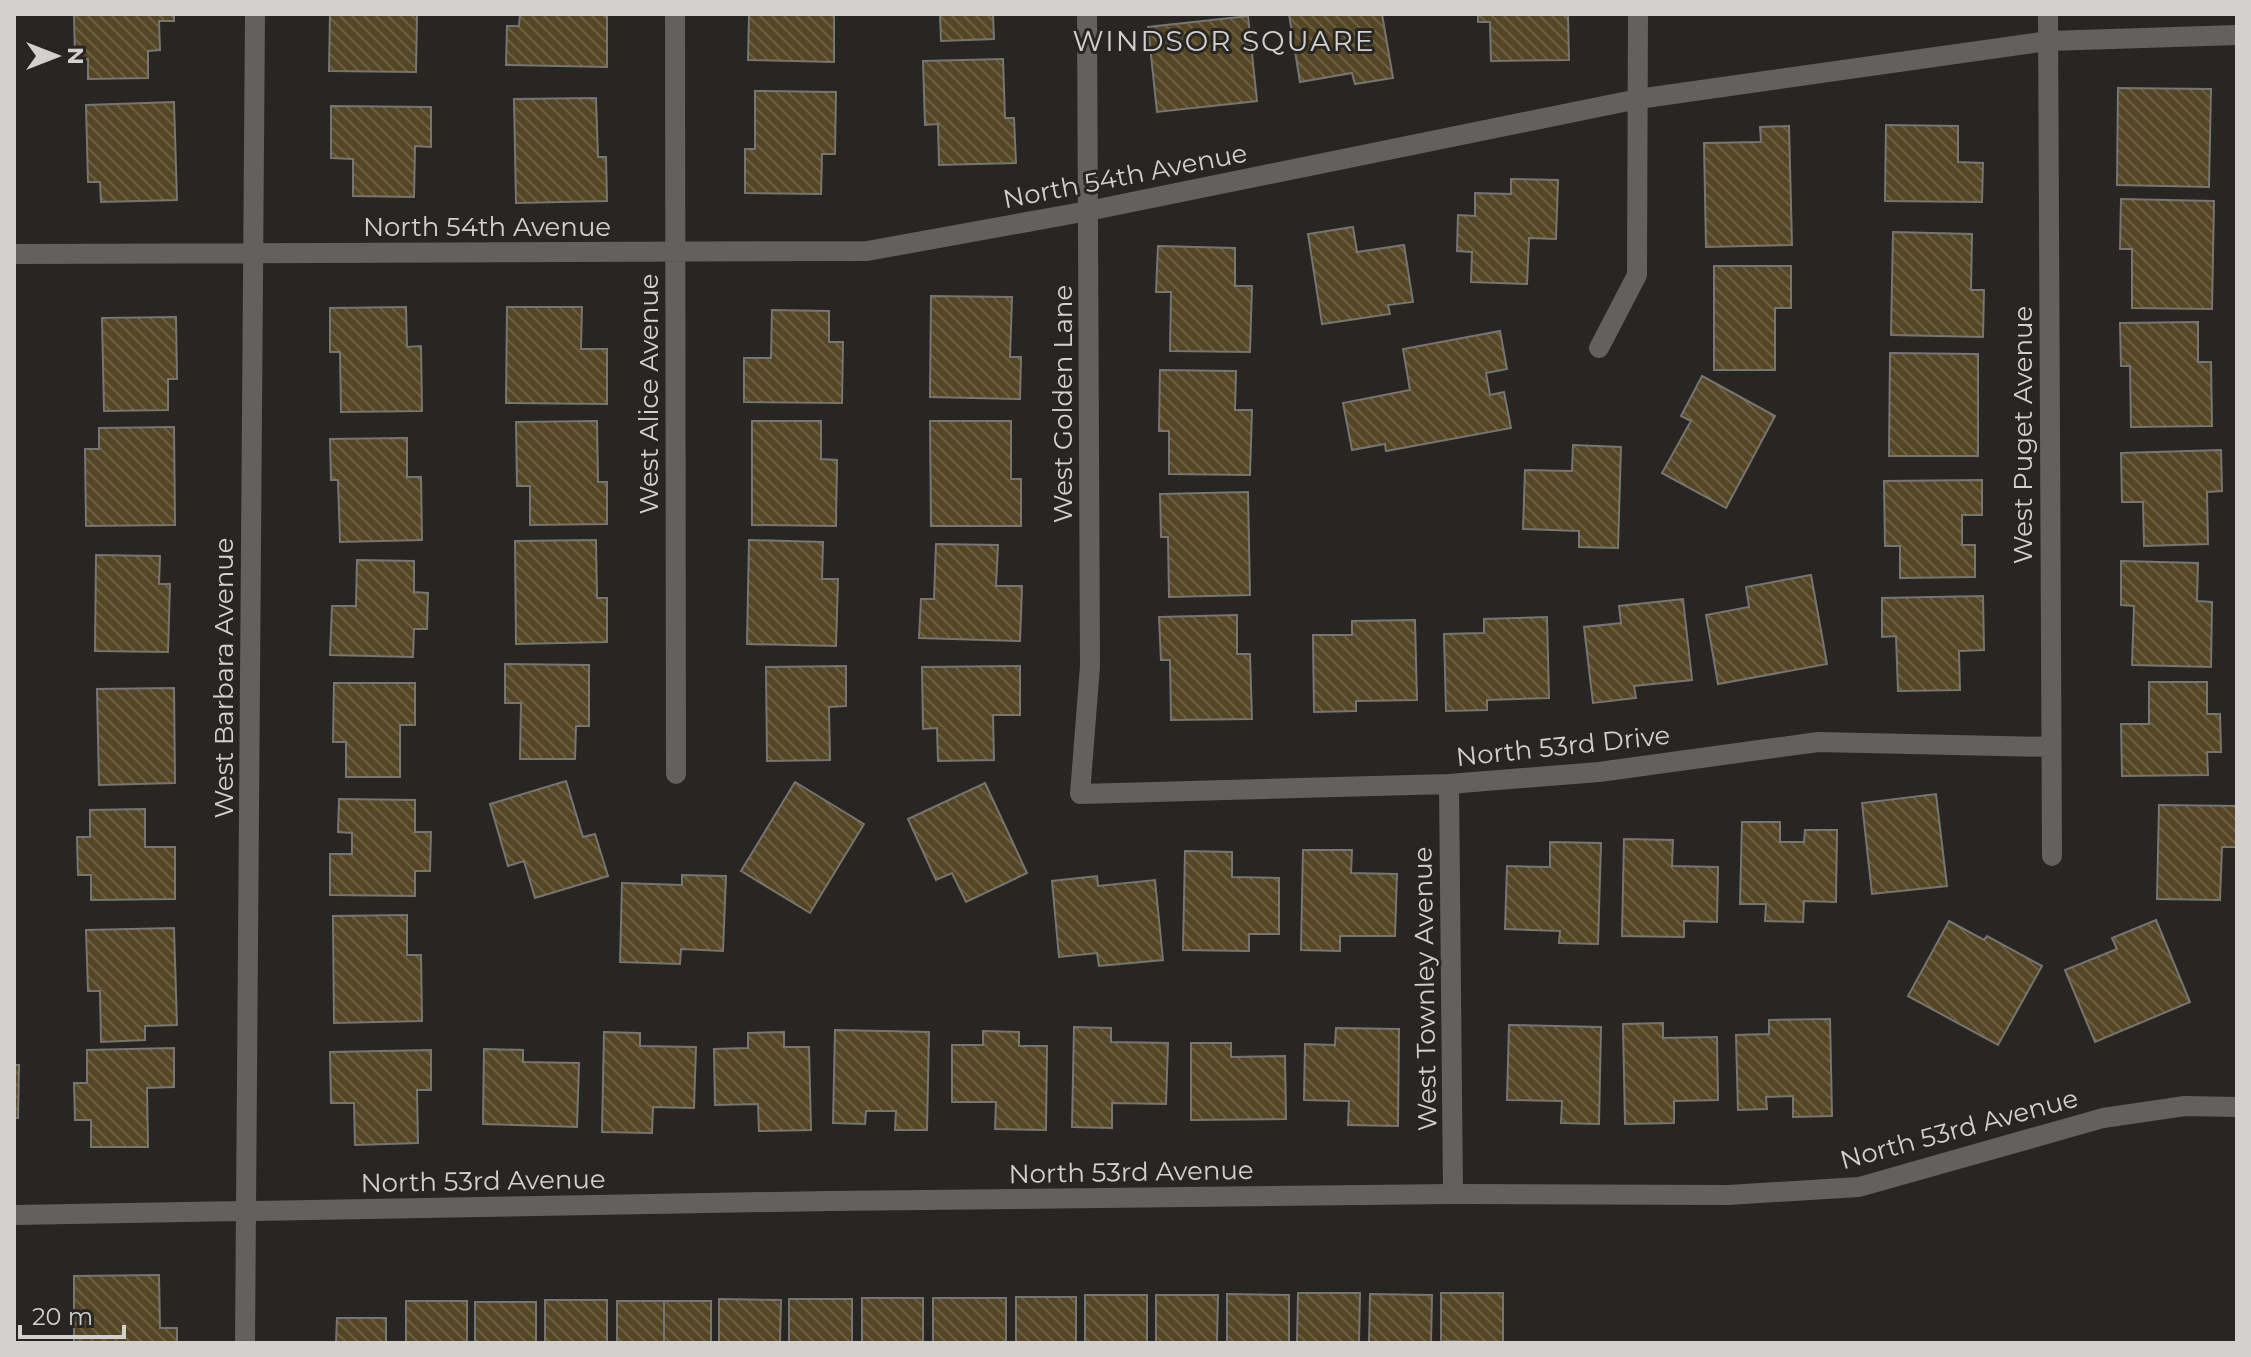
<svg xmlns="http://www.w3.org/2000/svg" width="2251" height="1357" viewBox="0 0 2251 1357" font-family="Montserrat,sans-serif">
<defs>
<pattern id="building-back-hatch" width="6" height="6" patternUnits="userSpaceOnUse" patternTransform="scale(2)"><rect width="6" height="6" fill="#544625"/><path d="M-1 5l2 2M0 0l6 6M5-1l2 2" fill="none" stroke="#6c6044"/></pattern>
</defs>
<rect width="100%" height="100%" fill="#282623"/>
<path fill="url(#building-back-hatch)" stroke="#777571" stroke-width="2" d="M 74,14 L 174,14 L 174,21 L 159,21 L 160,50 L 148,51 L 148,78 L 88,79 L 88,59 L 75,60 Z
M 330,14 L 417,14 L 416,72 L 329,71 Z
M 520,14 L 607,15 L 607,67 L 506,65 L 507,26 L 519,26 Z
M 749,14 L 834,14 L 834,62 L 748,60 Z
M 940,14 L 993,14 L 994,39 L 941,41 Z
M 1289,14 L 1382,14 L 1393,78 L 1355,84 L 1352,73 L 1300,82 Z
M 1478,14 L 1568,14 L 1569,60 L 1491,61 L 1490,22 L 1478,22 Z
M 1248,16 L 1257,101 L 1157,112 L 1148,27 Z
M 1003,59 L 1005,118 L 1014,118 L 1016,163 L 939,165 L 938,124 L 925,125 L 923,61 Z
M 2118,88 L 2211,89 L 2209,187 L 2117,185 Z
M 755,91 L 836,92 L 835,154 L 822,154 L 821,194 L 745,193 L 745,149 L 755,149 Z
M 596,98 L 598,157 L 606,157 L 607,201 L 516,203 L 514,99 Z
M 174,102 L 177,200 L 101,202 L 100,182 L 88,182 L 86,105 Z
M 331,106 L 431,107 L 431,147 L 415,146 L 414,197 L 353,196 L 353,159 L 331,158 Z
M 1886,125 L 1958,126 L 1958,162 L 1983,163 L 1982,202 L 1885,201 Z
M 1789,126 L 1792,245 L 1706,247 L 1704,143 L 1761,142 L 1760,127 Z
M 1511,179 L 1558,180 L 1556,239 L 1529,238 L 1527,284 L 1471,282 L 1472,252 L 1457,251 L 1458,215 L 1475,216 L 1475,193 L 1511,194 Z
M 2121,199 L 2214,201 L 2212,309 L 2132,308 L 2132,249 L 2120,249 Z
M 1353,227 L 1357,252 L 1404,245 L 1413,302 L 1388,305 L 1390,314 L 1322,324 L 1308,234 Z
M 1893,232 L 1972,234 L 1971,290 L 1984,290 L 1983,337 L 1891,335 Z
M 1158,246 L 1235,248 L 1235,286 L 1252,286 L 1250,352 L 1170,351 L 1171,292 L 1156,292 Z
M 1714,266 L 1791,266 L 1791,308 L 1775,308 L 1775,370 L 1714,370 Z
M 931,296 L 1012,297 L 1010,357 L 1021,357 L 1020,399 L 930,397 Z
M 406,307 L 407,347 L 421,346 L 422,411 L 341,412 L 340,352 L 330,352 L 330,308 Z
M 507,307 L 582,307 L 581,349 L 607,349 L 607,404 L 506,403 Z
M 772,310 L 829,311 L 829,342 L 843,342 L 842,403 L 744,402 L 744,358 L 771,358 Z
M 176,317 L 177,379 L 168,379 L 168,410 L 104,411 L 102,318 Z
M 2198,322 L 2198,362 L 2211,362 L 2212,426 L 2131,427 L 2130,366 L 2121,366 L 2120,323 Z
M 1500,331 L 1507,369 L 1486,373 L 1490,395 L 1504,392 L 1511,428 L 1386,451 L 1385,444 L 1352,450 L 1343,403 L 1410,390 L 1403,349 Z
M 1890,353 L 1978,354 L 1978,456 L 1889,456 Z
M 1160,370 L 1236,371 L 1235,410 L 1252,410 L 1250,475 L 1169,474 L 1169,431 L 1159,431 Z
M 1702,376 L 1775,416 L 1726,508 L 1662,473 L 1691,421 L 1681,416 Z
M 597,421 L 598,482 L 607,482 L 607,524 L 530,525 L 530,486 L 517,486 L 516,422 Z
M 752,421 L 821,421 L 821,459 L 837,460 L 836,526 L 752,525 Z
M 930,421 L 1011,421 L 1011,479 L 1021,479 L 1021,526 L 931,526 Z
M 174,427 L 175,525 L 86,526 L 85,449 L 99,449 L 99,428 Z
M 407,438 L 407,477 L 421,477 L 422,540 L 340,542 L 338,480 L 331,480 L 330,439 Z
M 1573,445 L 1621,447 L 1618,548 L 1579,547 L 1579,531 L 1523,529 L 1525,470 L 1572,471 Z
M 2221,450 L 2222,491 L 2207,492 L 2208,544 L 2144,546 L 2143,502 L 2122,502 L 2121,453 Z
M 1982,480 L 1982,515 L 1962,515 L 1962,545 L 1975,545 L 1975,577 L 1900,578 L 1900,546 L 1885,546 L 1884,481 Z
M 1248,492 L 1250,595 L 1169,597 L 1168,537 L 1161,537 L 1160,494 Z
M 596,540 L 597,598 L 607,598 L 607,642 L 516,644 L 515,541 Z
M 749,540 L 823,542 L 822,579 L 838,579 L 836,646 L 747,644 Z
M 936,544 L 998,545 L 996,586 L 1022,586 L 1020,641 L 919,638 L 921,599 L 934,599 Z
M 96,555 L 160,556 L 159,584 L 170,584 L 168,652 L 95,651 Z
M 357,560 L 414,561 L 414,592 L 428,593 L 427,629 L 414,629 L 413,657 L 330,655 L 332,606 L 356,606 Z
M 2121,561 L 2198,563 L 2197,601 L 2212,602 L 2211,667 L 2132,665 L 2134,606 L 2121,605 Z
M 1811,575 L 1827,664 L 1718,684 L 1706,615 L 1749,607 L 1746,587 Z
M 1983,596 L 1984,650 L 1959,651 L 1960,690 L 1898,691 L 1896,636 L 1882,637 L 1882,598 Z
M 1683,599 L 1692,680 L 1634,686 L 1636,698 L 1593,703 L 1584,627 L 1621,623 L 1619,606 Z
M 1237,615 L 1237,654 L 1250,654 L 1252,719 L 1171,720 L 1170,660 L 1161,660 L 1159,617 Z
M 1547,617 L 1549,698 L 1487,700 L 1487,710 L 1446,711 L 1444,634 L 1484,633 L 1484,619 Z
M 1415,620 L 1417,700 L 1356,701 L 1356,711 L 1314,712 L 1313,635 L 1352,635 L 1352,621 Z
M 505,664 L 589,665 L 589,726 L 576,726 L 575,759 L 520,759 L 521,703 L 505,703 Z
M 846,666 L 846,706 L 829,707 L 830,760 L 767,761 L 766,667 Z
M 1020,666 L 1020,715 L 993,715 L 994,760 L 938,761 L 937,728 L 923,729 L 922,667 Z
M 2149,682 L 2207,682 L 2207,714 L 2220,714 L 2221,752 L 2207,752 L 2208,775 L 2122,776 L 2121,724 L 2149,724 Z
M 334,683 L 415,683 L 415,725 L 400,725 L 400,777 L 346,777 L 346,742 L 333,742 Z
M 174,688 L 175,783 L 99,785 L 97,689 Z
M 566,781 L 583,837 L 595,834 L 608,876 L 535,898 L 524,861 L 508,866 L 490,804 Z
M 795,782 L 864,824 L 810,913 L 741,871 Z
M 985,783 L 1027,873 L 966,902 L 952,873 L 936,880 L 908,819 Z
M 1936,794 L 1947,886 L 1872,894 L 1862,803 Z
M 339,799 L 415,800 L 415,832 L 431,832 L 430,871 L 415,871 L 415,896 L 330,895 L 330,854 L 352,854 L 352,833 L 338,832 Z
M 2159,805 L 2237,806 L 2236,847 L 2222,847 L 2220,900 L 2157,899 Z
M 145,809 L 145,847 L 175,847 L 175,899 L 91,900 L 91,875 L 78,875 L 77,837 L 90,837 L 90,810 Z
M 1742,822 L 1780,822 L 1780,842 L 1804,842 L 1805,830 L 1837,830 L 1836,902 L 1804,901 L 1803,922 L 1765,921 L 1766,904 L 1740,904 Z
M 1624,839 L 1673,840 L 1672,866 L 1718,867 L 1717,922 L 1684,921 L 1684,937 L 1622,936 Z
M 1550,842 L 1601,843 L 1598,944 L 1559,943 L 1560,931 L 1505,929 L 1507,866 L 1550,867 Z
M 1303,850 L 1352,850 L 1351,873 L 1397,874 L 1395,936 L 1340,936 L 1340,951 L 1301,950 Z
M 1185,851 L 1232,852 L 1232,877 L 1279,878 L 1279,934 L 1249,934 L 1249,951 L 1183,950 Z
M 682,875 L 726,876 L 723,951 L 681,949 L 680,964 L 620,962 L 622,883 L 682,885 Z
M 1097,876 L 1098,886 L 1155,880 L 1163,960 L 1099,966 L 1097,953 L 1059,957 L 1052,881 Z
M 407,915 L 407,955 L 421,955 L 422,1021 L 334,1023 L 333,916 Z
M 2156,920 L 2190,1002 L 2095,1042 L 2065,970 L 2117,949 L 2112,938 Z
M 1949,921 L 1984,940 L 1987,936 L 2042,966 L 1998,1045 L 1908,996 Z
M 174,928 L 177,1025 L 145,1026 L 145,1040 L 101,1042 L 100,991 L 88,991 L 86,930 Z
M 1830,1019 L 1832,1116 L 1793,1117 L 1793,1096 L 1766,1097 L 1767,1109 L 1738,1110 L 1736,1035 L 1769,1034 L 1769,1020 Z
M 1663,1023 L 1663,1038 L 1717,1037 L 1718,1100 L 1674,1101 L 1674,1123 L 1625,1124 L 1623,1024 Z
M 1509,1025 L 1601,1027 L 1599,1124 L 1561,1123 L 1562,1101 L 1507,1100 Z
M 1074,1027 L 1111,1028 L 1111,1042 L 1168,1043 L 1166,1104 L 1112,1103 L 1112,1128 L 1072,1127 Z
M 1336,1028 L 1399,1029 L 1398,1126 L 1348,1125 L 1349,1101 L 1304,1100 L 1305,1044 L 1335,1045 Z
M 835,1030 L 929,1032 L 927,1130 L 895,1130 L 896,1111 L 866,1111 L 865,1124 L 833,1123 Z
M 983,1031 L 1019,1032 L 1019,1046 L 1047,1046 L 1046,1130 L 995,1129 L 996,1102 L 952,1102 L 952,1045 L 983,1045 Z
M 604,1032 L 640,1033 L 640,1046 L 696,1047 L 694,1108 L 653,1107 L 652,1133 L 602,1132 Z
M 784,1032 L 784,1047 L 809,1047 L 811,1130 L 759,1131 L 758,1104 L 715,1105 L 714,1049 L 748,1048 L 748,1033 Z
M 1191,1043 L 1231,1043 L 1231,1057 L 1285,1056 L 1286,1119 L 1191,1120 Z
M 174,1048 L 174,1087 L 147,1088 L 148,1147 L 91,1147 L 91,1120 L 75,1120 L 74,1083 L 87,1083 L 87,1050 Z
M 484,1049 L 523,1050 L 523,1062 L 579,1063 L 577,1127 L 483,1124 Z
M 431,1050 L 431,1090 L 417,1090 L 418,1143 L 355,1145 L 354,1103 L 331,1103 L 330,1052 Z
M 14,1065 L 19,1065 L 18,1118 L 14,1118 Z
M 159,1275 L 160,1328 L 177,1328 L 177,1343 L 74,1343 L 74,1276 Z
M 1298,1293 L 1360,1293 L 1359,1342 L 1297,1342 Z
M 1441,1293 L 1503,1293 L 1503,1342 L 1441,1341 Z
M 1227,1294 L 1289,1295 L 1289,1343 L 1227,1343 Z
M 1370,1294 L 1432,1295 L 1431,1343 L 1369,1343 Z
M 1085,1295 L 1147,1295 L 1147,1343 L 1085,1343 Z
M 1156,1295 L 1218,1295 L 1217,1343 L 1156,1343 Z
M 1016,1297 L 1076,1297 L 1076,1343 L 1016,1343 Z
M 862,1298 L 923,1298 L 923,1343 L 862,1343 Z
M 933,1298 L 1006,1298 L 1006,1343 L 933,1343 Z
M 719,1299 L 781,1300 L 780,1343 L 719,1343 Z
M 789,1299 L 852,1299 L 852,1343 L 789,1343 Z
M 545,1300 L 607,1300 L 607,1343 L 545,1343 Z
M 406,1301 L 467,1301 L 467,1343 L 406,1343 Z
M 617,1301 L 664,1301 L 664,1343 L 617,1343 Z
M 664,1301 L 711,1301 L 711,1343 L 664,1343 Z
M 475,1302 L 536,1302 L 536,1343 L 475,1343 Z
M 337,1318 L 386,1318 L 386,1343 L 336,1343 Z"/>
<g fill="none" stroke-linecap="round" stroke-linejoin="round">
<path stroke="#63615e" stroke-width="20" d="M 675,14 L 676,774
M 1087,14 L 1090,666 L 1080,794 L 1449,784 L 1599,772 L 1818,742 L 2050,747
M 2048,14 L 2052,856
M 14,254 L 867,251 L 1088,211 L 1638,99 L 2048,41 L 2237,35
M 1599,348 L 1637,275 L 1638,14
M 1449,784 L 1453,1194
M 245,1343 L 255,14"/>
<path stroke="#63615e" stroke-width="20" d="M 14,1215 L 829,1201 L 1453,1194 L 1728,1195 L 1859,1187 L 2103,1118 L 2185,1106 L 2237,1107"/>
</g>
<g text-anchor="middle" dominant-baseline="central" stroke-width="6" stroke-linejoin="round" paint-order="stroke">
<g font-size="26" fill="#d2d1cf" stroke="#282623">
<text transform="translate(1125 176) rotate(-11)">North 54th Avenue</text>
<text x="487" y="227">North 54th Avenue</text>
<text transform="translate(649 394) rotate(-90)">West Alice Avenue</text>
<text transform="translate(1063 404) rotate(-90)">West Golden Lane</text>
<text transform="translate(2023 435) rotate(-90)">West Puget Avenue</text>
<text transform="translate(224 678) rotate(-90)">West Barbara Avenue</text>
<text transform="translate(1563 746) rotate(-6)">North 53rd Drive</text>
<text transform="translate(1425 989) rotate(-91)">West Townley Avenue</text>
<text transform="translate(1959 1129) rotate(-15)">North 53rd Avenue</text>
<text transform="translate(1131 1172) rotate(-1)">North 53rd Avenue</text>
<text transform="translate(483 1181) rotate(-1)">North 53rd Avenue</text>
</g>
<g font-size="28" letter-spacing="2" fill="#d2d1cf" stroke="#282623">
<text x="1224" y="41">WINDSOR SQUARE</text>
</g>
</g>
<rect width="2251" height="1357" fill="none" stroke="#d2d1cf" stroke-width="32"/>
<g transform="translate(56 56) rotate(90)" stroke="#282623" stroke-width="6" paint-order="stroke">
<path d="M0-6L14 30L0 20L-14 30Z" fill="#d2d1cf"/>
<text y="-12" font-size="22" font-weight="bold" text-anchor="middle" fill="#d2d1cf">N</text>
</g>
<path d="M20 1325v12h104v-12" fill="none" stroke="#d2d1cf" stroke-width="4"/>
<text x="32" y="1325" font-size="24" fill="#d2d1cf" stroke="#282623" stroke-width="6" paint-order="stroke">20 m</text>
</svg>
